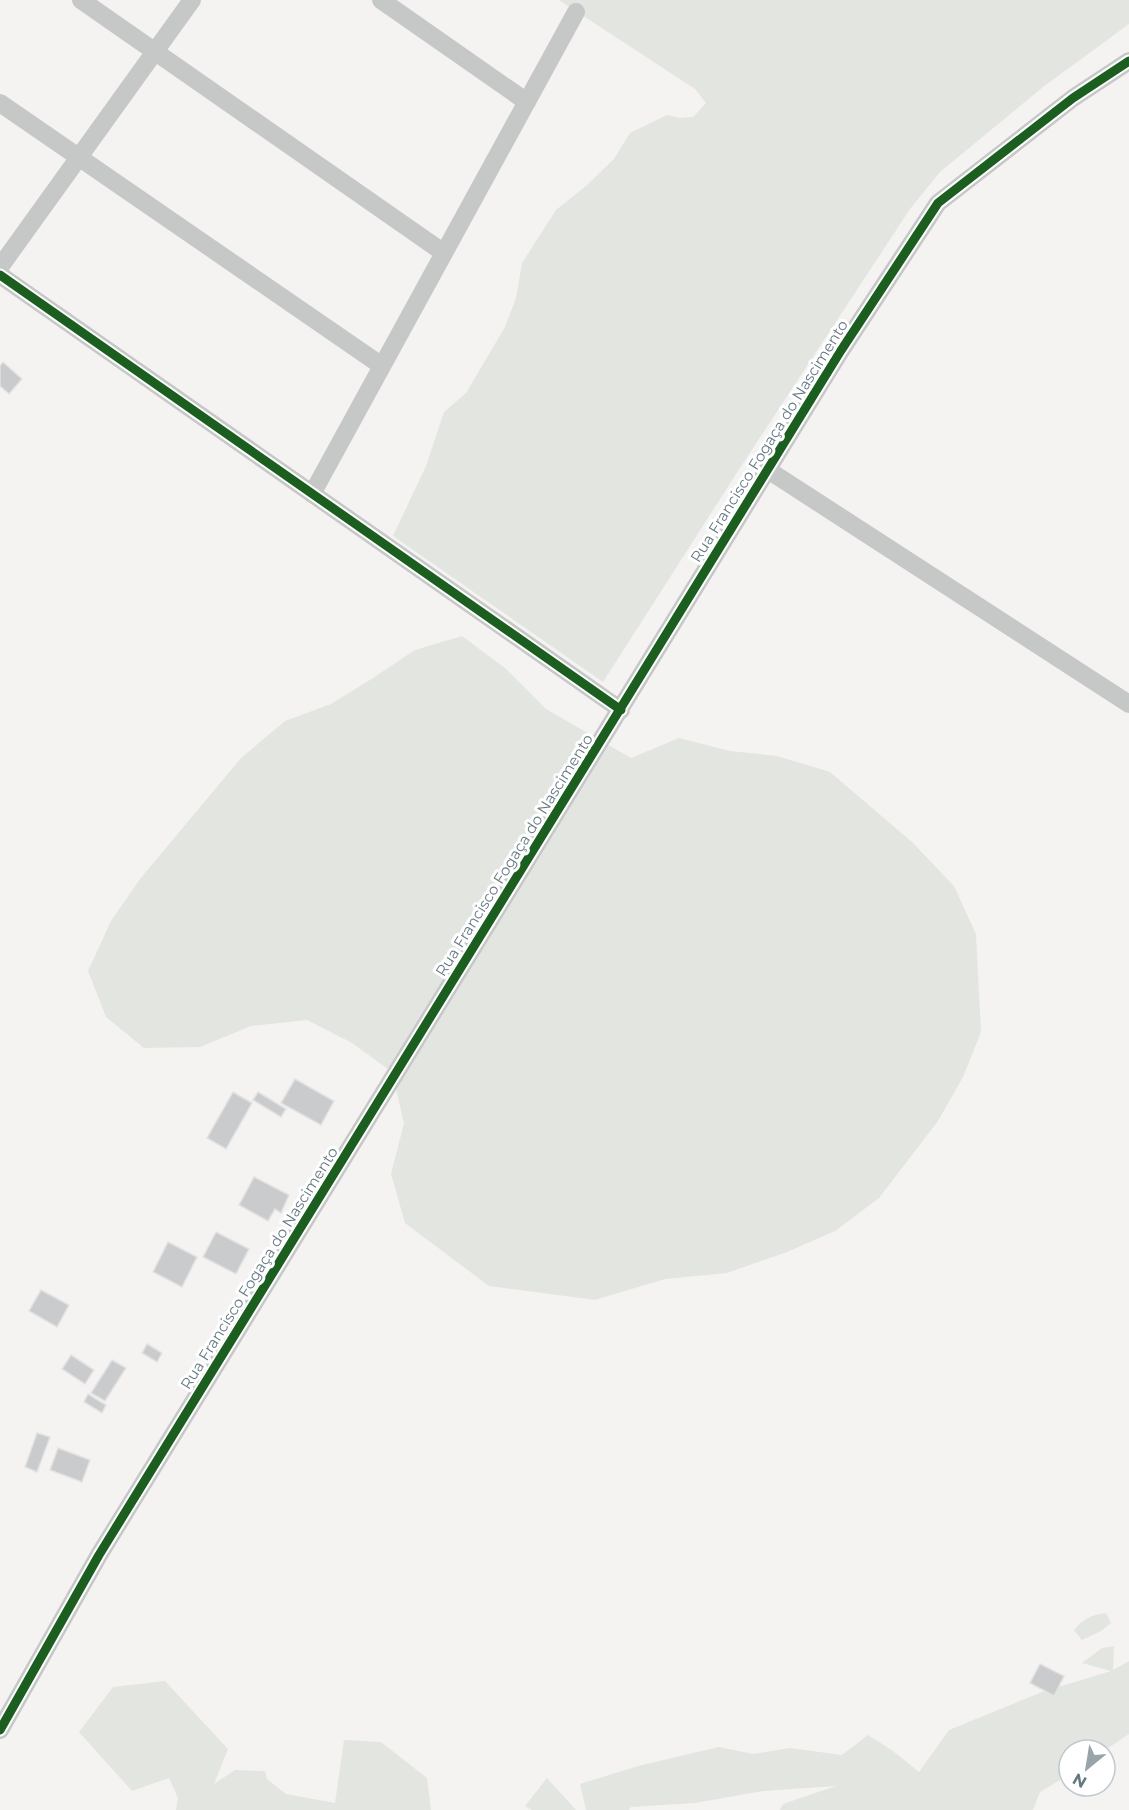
<svg xmlns="http://www.w3.org/2000/svg" width="1129" height="1810" viewBox="0 0 1129 1810" font-family="Montserrat,sans-serif">
<rect width="100%" height="100%" fill="#f4f3f2"/>
<path fill="#e3e5e0" d="M 559,0 L 1129,0 L 1129,24 L 1043,87 L 940,172 L 910,209 L 738,471 L 603,682 L 393,536 L 426,466 L 444,412 L 466,393 L 505,327 L 516,298 L 522,263 L 556,210 L 586,186 L 614,159 L 630,133 L 667,115 L 680,118 L 693,117 L 706,103 L 695,89 Z
M 462,636 L 505,668 L 546,709 L 631,758 L 679,738 L 730,751 L 777,756 L 830,772 L 912,842 L 954,886 L 976,934 L 981,1032 L 963,1077 L 938,1121 L 879,1198 L 835,1231 L 787,1252 L 727,1273 L 665,1279 L 595,1300 L 489,1286 L 405,1223 L 391,1174 L 404,1123 L 392,1072 L 352,1043 L 307,1020 L 251,1026 L 200,1047 L 144,1048 L 106,1017 L 88,971 L 111,921 L 140,879 L 241,758 L 285,721 L 331,704 L 373,678 L 415,650 Z
M 1106,1613 L 1111,1623 L 1101,1631 L 1082,1640 L 1074,1630 C 1083,1619 1091,1615 1106,1613 Z
M 1114,1646 L 1113,1670 L 1129,1661 L 1129,1734 L 1105,1750 L 1069,1750 L 1069,1775 L 1040,1792 L 1033,1810 L 780,1810 L 783,1804 L 836,1786 L 763,1791 L 695,1803 L 631,1807 L 629,1810 L 586,1810 L 580,1784 L 638,1766 L 719,1747 L 753,1754 L 790,1748 L 842,1755 L 868,1735 L 893,1751 L 919,1772 L 949,1730 L 1042,1692 L 1111,1671 L 1082,1663 L 1102,1648 Z
M 165,1681 L 228,1749 L 214,1784 L 235,1770 L 265,1771 L 267,1779 L 286,1794 L 335,1803 L 344,1740 L 381,1742 L 427,1778 L 431,1810 L 176,1810 L 178,1798 L 169,1778 L 132,1791 L 79,1732 L 113,1687 Z
M 547,1778 L 576,1810 L 532,1810 L 525,1806 Z"/>
<path fill="#cacbcc" stroke="#e3e2e2" stroke-width="1.5" d="M 3,362 L 22,379 L 9,394 L 0,386 L 0,366 Z
M 295,1079 L 334,1101 L 321,1125 L 281,1103 Z
M 233,1092 L 252,1103 L 226,1149 L 207,1138 Z
M 258,1092 L 286,1109 L 281,1117 L 253,1100 Z
M 254,1177 L 289,1195 L 281,1213 L 275,1209 L 268,1221 L 239,1205 Z
M 216,1232 L 249,1249 L 236,1274 L 203,1257 Z
M 168,1242 L 197,1257 L 182,1287 L 153,1272 Z
M 41,1290 L 69,1305 L 57,1327 L 29,1311 Z
M 147,1344 L 162,1353 L 157,1362 L 142,1353 Z
M 71,1355 L 94,1370 L 85,1384 L 62,1369 Z
M 112,1360 L 126,1368 L 105,1401 L 91,1393 Z
M 88,1394 L 106,1405 L 102,1413 L 84,1402 Z
M 37,1433 L 50,1437 L 37,1472 L 25,1467 Z
M 58,1448 L 90,1460 L 82,1482 L 50,1470 Z
M 1040,1664 L 1064,1676 L 1054,1696 L 1030,1683 Z"/>
<g fill="none" stroke-linecap="round" stroke-linejoin="round">
<path stroke="#c6c8c8" stroke-width="18" d="M 81,0 L 444,253
M 381,0 L 527,102
M 0,103 L 382,366
M 0,267 L 192,0
M 0,275 L 621,710
M 768,470 L 1129,704
M 312,494 L 576,12
M 0,1730 L 99,1555 L 840,352 L 938,203 L 1073,98 L 1129,61"/>
<defs>
<path id="cycleway" d="M 0,275 L 621,710
M 0,1730 L 99,1555 L 840,352 L 938,203 L 1073,98 L 1129,61"/>
</defs>
<use href="#cycleway" stroke="#fff" stroke-width="13"/>
<use href="#cycleway" stroke="#1b5e20" stroke-width="9"/>
</g>
<g text-anchor="middle" dominant-baseline="central" stroke-width="6" stroke-linejoin="round" paint-order="stroke">
<g font-size="15" fill="#657981" stroke="#fff">
<text transform="translate(769 441) rotate(-58)">Rua Francisco Fogaça do Nascimento</text>
<text transform="translate(514 855) rotate(-58)">Rua Francisco Fogaça do Nascimento</text>
<text transform="translate(259 1268) rotate(-58)">Rua Francisco Fogaça do Nascimento</text>
</g>
</g>
<g transform="translate(1087 1768) rotate(210)"><circle r="28" fill="#ffffff" stroke="#c1c9cd" stroke-width="1.5"/>
<path d="M0-4.5L10 22L0 15L-10 22Z" fill="#97a4a9"/>
<text y="-9" font-size="16" font-weight="bold" text-anchor="middle" fill="#657981">N</text>
</g>
</svg>
